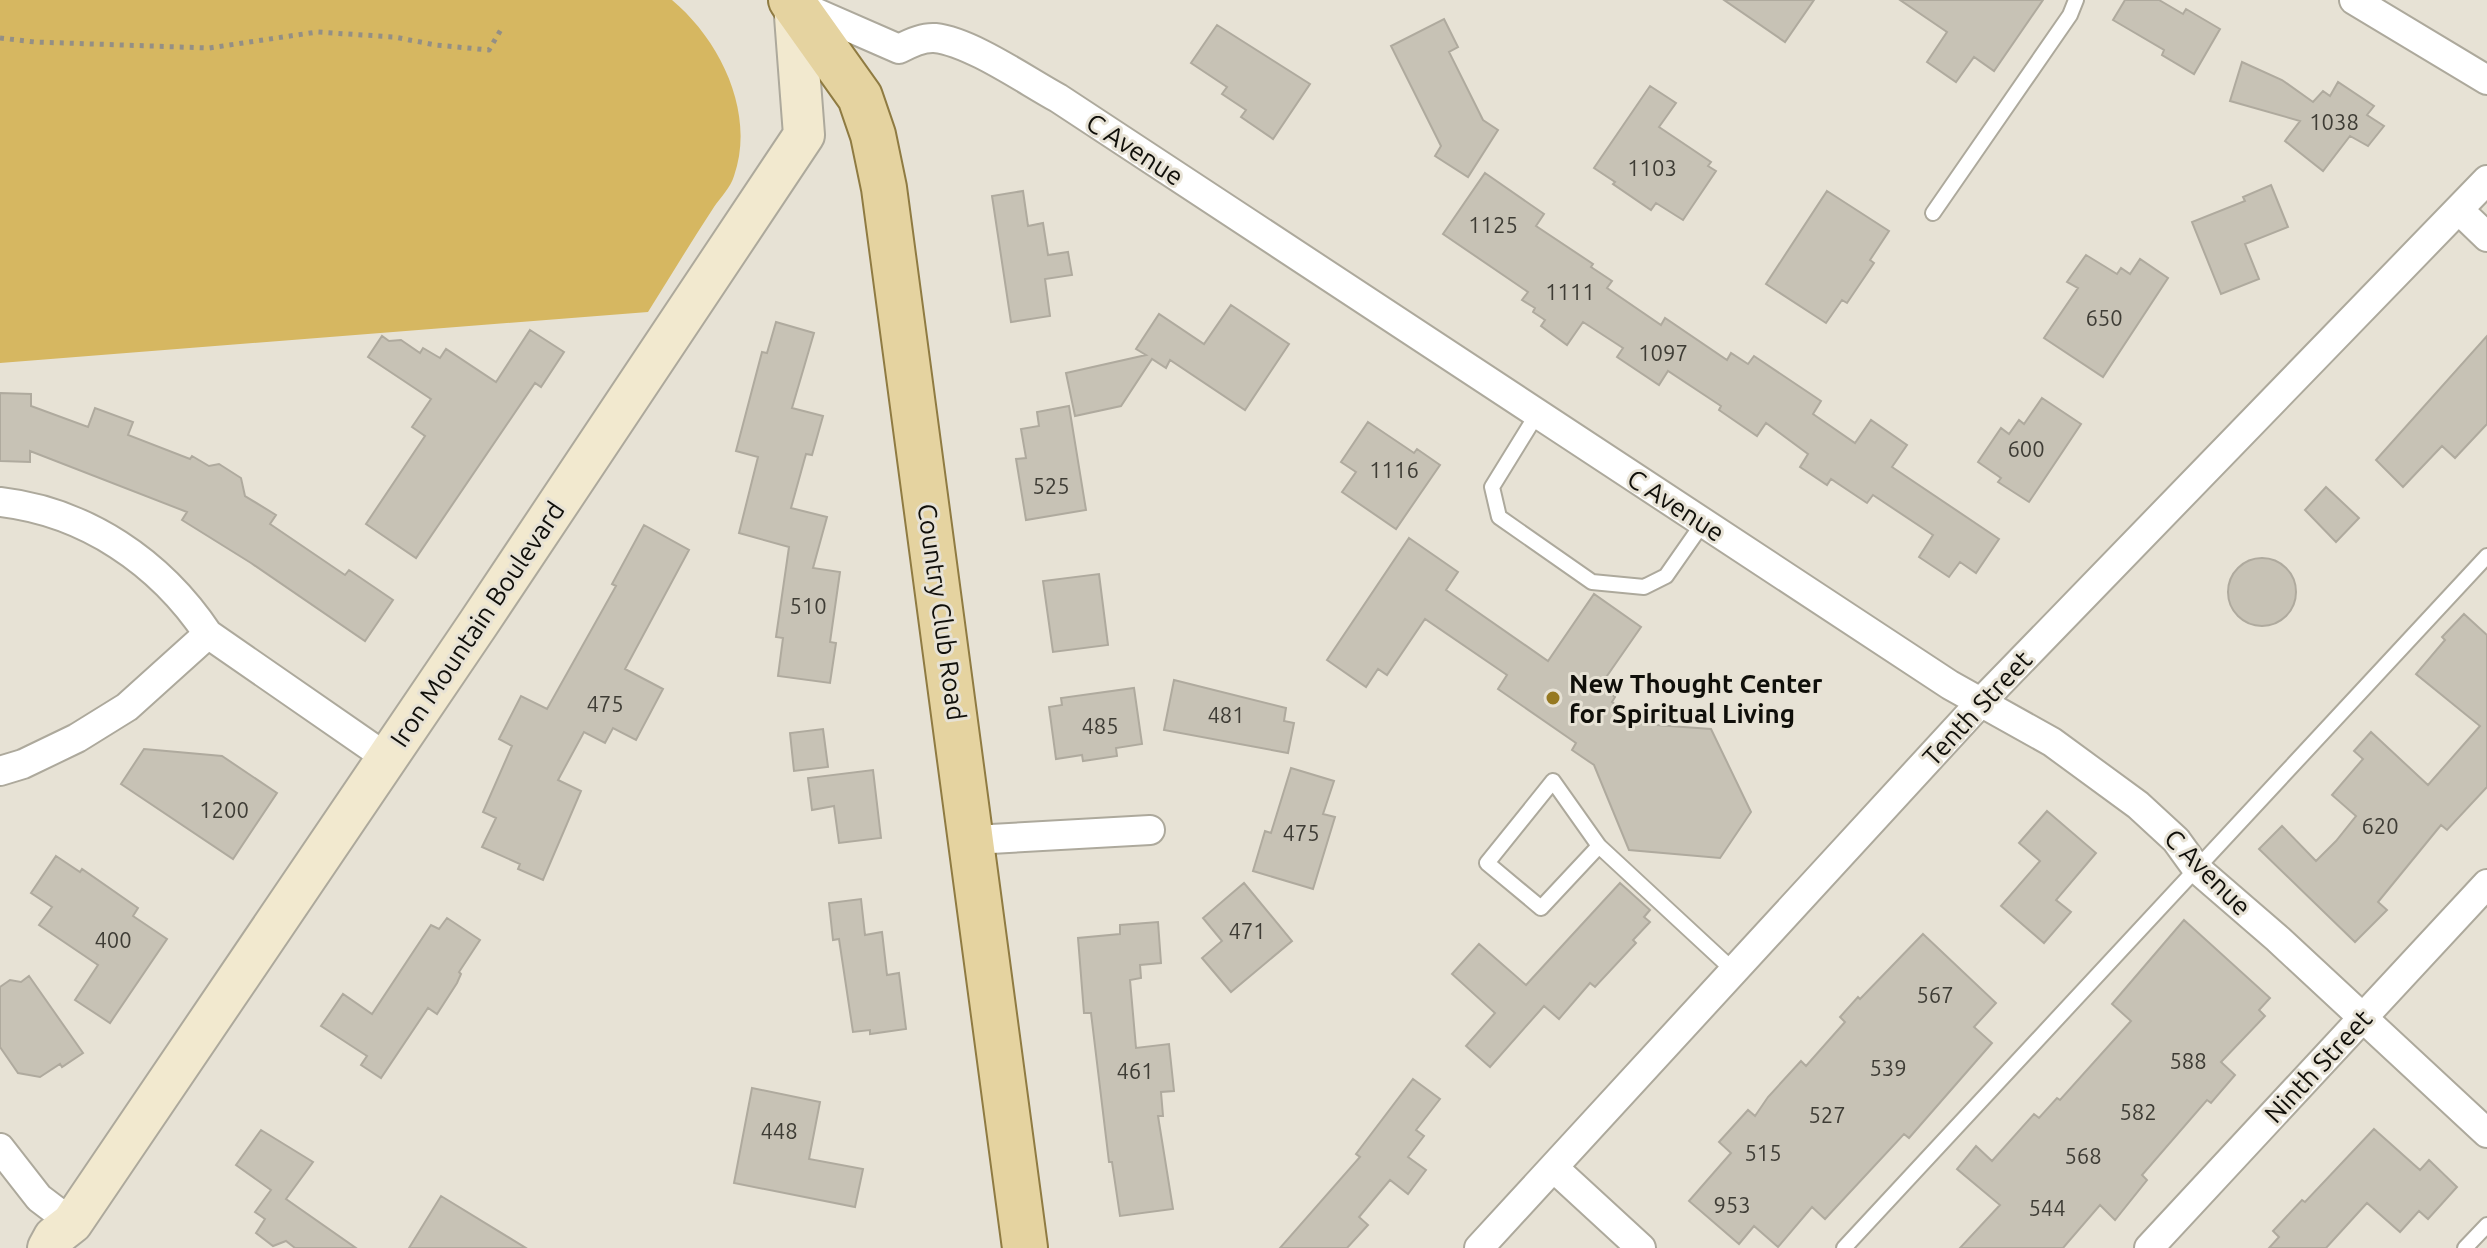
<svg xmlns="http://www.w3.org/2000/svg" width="2487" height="1248" viewBox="0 0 2487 1248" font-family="Ubuntu,sans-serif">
<rect width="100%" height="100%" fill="#e7e2d5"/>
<path fill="#d6b761" d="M 0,0 L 672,0 C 720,40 756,113 734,176 C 731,187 720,198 714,207 C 691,242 670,277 648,312 L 0,363 Z"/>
<path fill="#c7c2b5" stroke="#afaa9e" stroke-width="2" d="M 1724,0 L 1814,0 L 1785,42 Z
M 1900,0 L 2043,0 L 1994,71 L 1974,57 L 1956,82 L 1927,62 L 1947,32 Z
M 2125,0 L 2159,0 L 2183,14 L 2186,9 L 2220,29 L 2194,74 L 2162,55 L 2164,50 L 2113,20 Z
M 1444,19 L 1458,47 L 1449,52 L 1483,120 L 1498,130 L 1468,177 L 1435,156 L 1441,146 L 1391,46 Z
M 1217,25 L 1310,84 L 1273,139 L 1241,117 L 1246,110 L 1222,94 L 1227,87 L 1191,63 Z
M 2242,62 L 2282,80 L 2313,102 L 2323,91 L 2330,96 L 2338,82 L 2374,106 L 2367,115 L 2384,126 L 2368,146 L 2350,136 L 2323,171 L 2285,141 L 2300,121 L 2230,101 Z
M 1650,86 L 1676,103 L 1659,127 L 1711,162 L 1708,166 L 1716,171 L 1683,220 L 1656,203 L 1651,210 L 1613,184 L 1615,182 L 1594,168 Z
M 1485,173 L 1544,214 L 1536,226 L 1593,264 L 1591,267 L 1612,281 L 1607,288 L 1661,325 L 1665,318 L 1727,360 L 1731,353 L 1748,364 L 1754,356 L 1821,401 L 1813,414 L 1855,443 L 1871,420 L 1907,445 L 1892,467 L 1999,539 L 1976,573 L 1960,562 L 1949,577 L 1919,557 L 1933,535 L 1873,495 L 1867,503 L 1831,479 L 1827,485 L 1800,467 L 1808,454 L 1766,423 L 1757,436 L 1719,410 L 1721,406 L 1668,371 L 1659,385 L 1617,357 L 1623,348 L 1583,322 L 1567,345 L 1541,326 L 1545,320 L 1533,312 L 1535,308 L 1522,300 L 1528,292 L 1443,234 Z
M 2271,185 L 2288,227 L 2245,244 L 2259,279 L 2221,294 L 2192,222 L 2245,201 L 2243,197 Z
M 1023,191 L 1028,226 L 1043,223 L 1048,255 L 1068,252 L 1072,275 L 1045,279 L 1050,316 L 1011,322 L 992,196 Z
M 1827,191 L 1889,231 L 1870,260 L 1874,263 L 1847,303 L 1842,300 L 1826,323 L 1766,284 Z
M 2086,255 L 2117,274 L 2121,268 L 2130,274 L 2140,259 L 2168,278 L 2103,377 L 2044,338 L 2078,288 L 2067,282 Z
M 1231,305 L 1289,344 L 1245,410 L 1170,360 L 1166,368 L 1152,359 L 1121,406 L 1075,416 L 1066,373 L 1146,355 L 1136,349 L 1159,314 L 1204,344 Z
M 776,322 L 814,333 L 792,408 L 823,416 L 812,455 L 806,454 L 791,508 L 827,517 L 813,568 L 840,572 L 830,642 L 836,643 L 830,683 L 778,676 L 783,638 L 776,637 L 789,547 L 739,533 L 758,457 L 736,451 L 762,352 L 767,353 Z
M 530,330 L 564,352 L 541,387 L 535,383 L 416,558 L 366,524 L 425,436 L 412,427 L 431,399 L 368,357 L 382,336 L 389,341 L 401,340 L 420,353 L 423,348 L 440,358 L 446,349 L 496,382 Z
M 2487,336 L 2487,424 L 2455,458 L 2442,446 L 2403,487 L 2376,460 Z
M 0,393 L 31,394 L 31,406 L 88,427 L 95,408 L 133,422 L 128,435 L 190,459 L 192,456 L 209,466 L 219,464 L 241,478 L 245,496 L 276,515 L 270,524 L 345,575 L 349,570 L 393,600 L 365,641 L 251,563 L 182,520 L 187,512 L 30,451 L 30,462 L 0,461 Z
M 2042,398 L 2081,424 L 2029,502 L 1998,482 L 2001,478 L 1978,462 L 2001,428 L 2009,434 L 2019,420 L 2024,424 Z
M 1069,406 L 1086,510 L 1026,520 L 1016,459 L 1026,458 L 1021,429 L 1039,426 L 1037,412 Z
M 1368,422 L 1414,453 L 1417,449 L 1440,465 L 1396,529 L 1342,492 L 1356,472 L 1341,462 Z
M 2326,487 L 2359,518 L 2336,542 L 2305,510 Z
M 644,525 L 689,550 L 625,669 L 663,689 L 636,740 L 613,728 L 605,743 L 584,732 L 558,780 L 581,791 L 543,880 L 518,869 L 520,864 L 482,847 L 496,818 L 483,812 L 512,746 L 499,739 L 521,696 L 547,709 L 616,586 L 612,584 Z
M 1409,538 L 1458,572 L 1446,590 L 1548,661 L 1594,594 L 1641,627 L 1600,686 L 1615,697 L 1612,702 L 1642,724 L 1711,729 L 1751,812 L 1720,858 L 1629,850 L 1594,765 L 1572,750 L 1576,743 L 1498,689 L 1507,675 L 1425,619 L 1387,675 L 1378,669 L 1366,687 L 1327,660 Z
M2228 592a34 34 0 1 1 68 0a34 34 0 1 1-68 0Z
M 1099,574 L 1108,645 L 1053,652 L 1043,581 Z
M 2464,614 L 2487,635 L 2487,787 L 2447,830 L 2441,825 L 2378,902 L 2387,910 L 2355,942 L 2259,849 L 2282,826 L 2316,861 L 2336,841 L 2356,816 L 2332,795 L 2363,759 L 2354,751 L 2371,732 L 2428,785 L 2480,726 L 2416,674 L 2445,640 L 2442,637 Z
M 1174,680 L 1286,708 L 1284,721 L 1294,723 L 1288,753 L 1164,730 Z
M 1134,688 L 1142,744 L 1116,748 L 1117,756 L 1083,761 L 1082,755 L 1056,759 L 1049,707 L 1062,705 L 1061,698 Z
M 823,729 L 828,767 L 794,771 L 790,733 Z
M 144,749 L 222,756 L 277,793 L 233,859 L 121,784 Z
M 1291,768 L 1334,781 L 1323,814 L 1335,817 L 1313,889 L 1253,871 L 1265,831 L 1271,833 Z
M 873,770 L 881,838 L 839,843 L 834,806 L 812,810 L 808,778 Z
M 2047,811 L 2096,853 L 2056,900 L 2071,912 L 2044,943 L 2001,906 L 2040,861 L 2019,843 Z
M 56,856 L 80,872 L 82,869 L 138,908 L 133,916 L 167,939 L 110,1023 L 75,1000 L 98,965 L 39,925 L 52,907 L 31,893 Z
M 1244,883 L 1292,941 L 1231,992 L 1202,958 L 1222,941 L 1203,918 Z
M 1620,883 L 1650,910 L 1644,917 L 1650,922 L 1633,940 L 1636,943 L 1595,987 L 1590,983 L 1559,1019 L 1544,1006 L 1490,1067 L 1466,1046 L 1495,1013 L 1452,974 L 1479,944 L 1526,985 Z
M 861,899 L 865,935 L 882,932 L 887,975 L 899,973 L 906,1029 L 870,1034 L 870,1030 L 853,1032 L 839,939 L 833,940 L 829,903 Z
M 447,918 L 480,940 L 459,972 L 461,974 L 457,983 L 437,1014 L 428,1008 L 381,1078 L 361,1065 L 367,1056 L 321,1026 L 343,994 L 372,1014 L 431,925 L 439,929 Z
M 2184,920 L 2270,998 L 2259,1010 L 2265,1016 L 2221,1062 L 2235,1075 L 2211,1103 L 2207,1100 L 2142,1175 L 2147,1180 L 2115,1220 L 2100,1205 L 2063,1248 L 1960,1248 L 2000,1205 L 1957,1169 L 1976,1146 L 1992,1161 L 2034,1114 L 2039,1118 L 2057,1098 L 2060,1100 L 2131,1021 L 2112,1004 Z
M 1158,922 L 1161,963 L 1140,965 L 1141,978 L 1130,980 L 1136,1048 L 1169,1044 L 1174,1091 L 1161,1092 L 1163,1116 L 1158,1116 L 1173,1209 L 1120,1216 L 1112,1162 L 1109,1162 L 1091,1013 L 1084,1013 L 1078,938 L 1120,934 L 1120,925 Z
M 1923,934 L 1996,1003 L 1974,1027 L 1992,1043 L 1909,1138 L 1904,1134 L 1825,1219 L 1812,1207 L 1778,1247 L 1754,1226 L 1739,1244 L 1689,1201 L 1731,1153 L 1719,1142 L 1748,1110 L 1755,1116 L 1768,1097 L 1801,1061 L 1806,1066 L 1845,1022 L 1840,1017 L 1858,997 L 1860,999 Z
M 29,976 L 83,1053 L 62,1067 L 60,1064 L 40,1077 L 18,1073 L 0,1047 L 0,987 L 10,980 L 21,982 Z
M 1413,1079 L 1440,1099 L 1416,1130 L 1424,1136 L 1408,1157 L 1426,1170 L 1408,1194 L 1390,1180 L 1359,1217 L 1368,1225 L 1347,1248 L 1280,1248 L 1360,1157 L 1356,1154 Z
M 752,1088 L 820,1102 L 809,1159 L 863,1169 L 855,1207 L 734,1183 Z
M 2374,1129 L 2420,1170 L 2429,1160 L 2457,1187 L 2428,1219 L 2419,1211 L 2400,1232 L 2367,1203 L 2326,1248 L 2269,1248 L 2279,1237 L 2273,1231 L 2302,1200 L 2305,1202 Z
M 261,1130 L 313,1162 L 286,1199 L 356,1248 L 295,1248 L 286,1241 L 273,1246 L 256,1233 L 265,1219 L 255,1212 L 271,1190 L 236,1165 Z
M 441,1196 L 526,1248 L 409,1248 Z"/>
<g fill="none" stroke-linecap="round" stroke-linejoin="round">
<defs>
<path id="lane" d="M 1933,213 L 2070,15 L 2076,0
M 1537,414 L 1492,487 L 1499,517 L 1592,582 L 1644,587 L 1666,576 L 1703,523
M 1599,846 L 1541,908 L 1487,863 L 1553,781 L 1599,846 L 1734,971
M 1844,1248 L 2487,556
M 2465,1248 L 2487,1225"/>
<path id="street" d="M 2354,0 L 2487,80
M 796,4 L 899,49 C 910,43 923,37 935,38 C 971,42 1025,80 1058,98 L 1950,685 L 2052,742 L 2138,805 L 2176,840 L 2197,869 L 2278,939 L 2487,1133
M 2459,210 L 2487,237
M 0,502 C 86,512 160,562 208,634 L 387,758
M 0,771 L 23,764 L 77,738 L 127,707 L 208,634
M 973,840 L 1150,830
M 0,1148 L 39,1198 L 72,1223
M 1554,1168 L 1641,1248
M 1479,1248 L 1981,702 L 2487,180
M 2149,1248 L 2487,884"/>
<path id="secondary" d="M 48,1248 L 54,1237 L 72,1223 L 478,624 L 804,135 L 794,3"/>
<path id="primary" d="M 791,0 L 860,97 L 873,135 L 884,188 L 1025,1248"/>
</defs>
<use href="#lane" stroke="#ada99c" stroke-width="18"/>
<use href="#street" stroke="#ada99c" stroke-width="32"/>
<use href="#secondary" stroke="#ada99c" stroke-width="44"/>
<use href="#primary" stroke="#8f7b42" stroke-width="48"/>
<path stroke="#938f86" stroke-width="5" stroke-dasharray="4 6" stroke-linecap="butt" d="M 0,38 L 35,42 L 209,48 L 317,32 L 394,37 L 436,45 L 489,50 L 503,26"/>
<use href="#lane" stroke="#fff" stroke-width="14"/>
<use href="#street" stroke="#fff" stroke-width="28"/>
<use href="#secondary" stroke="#f2e9cf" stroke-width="40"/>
<use href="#primary" stroke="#e5d3a0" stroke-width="44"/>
</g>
<circle fill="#967921" stroke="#e7e2d5" stroke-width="3" cx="1553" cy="698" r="8"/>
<g text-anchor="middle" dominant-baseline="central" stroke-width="6" stroke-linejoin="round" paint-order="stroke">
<g font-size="22" fill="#3e3c35">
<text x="2334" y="121">1038</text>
<text x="1652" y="167">1103</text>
<text x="1493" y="224">1125</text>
<text x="1570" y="291">1111</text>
<text x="2104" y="317">650</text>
<text x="1663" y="352">1097</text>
<text x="2026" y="448">600</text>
<text x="1394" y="469">1116</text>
<text x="1051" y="485">525</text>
<text x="808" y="605">510</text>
<text x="605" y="703">475</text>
<text x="1226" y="714">481</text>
<text x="1100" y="725">485</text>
<text x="224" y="809">1200</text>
<text x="2380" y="825">620</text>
<text x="1301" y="832">475</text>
<text x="1247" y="930">471</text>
<text x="113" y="939">400</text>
<text x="1935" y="994">567</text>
<text x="2188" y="1060">588</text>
<text x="1888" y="1067">539</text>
<text x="1135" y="1070">461</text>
<text x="2138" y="1111">582</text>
<text x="1827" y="1114">527</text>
<text x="779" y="1130">448</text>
<text x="1763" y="1152">515</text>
<text x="2083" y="1155">568</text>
<text x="1732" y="1204">953</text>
<text x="2047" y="1207">544</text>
</g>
<g font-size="26" fill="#100f0a" stroke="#e7e2d5">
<text transform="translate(1135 149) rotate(33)">C Avenue</text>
<text transform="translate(1676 505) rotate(33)">C Avenue</text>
<text transform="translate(942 612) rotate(82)">Country Club Road</text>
<text transform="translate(477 624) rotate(-56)">Iron Mountain Boulevard</text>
<text transform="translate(1977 708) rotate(-47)">Tenth Street</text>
<text transform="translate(2208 872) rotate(45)">C Avenue</text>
<text transform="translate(2318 1066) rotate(-47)">Ninth Street</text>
</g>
<g font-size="26" font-weight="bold" fill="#100f0a" stroke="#e7e2d5" text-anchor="start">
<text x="1569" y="683">New Thought Center<tspan x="1569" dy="30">for Spiritual Living</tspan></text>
</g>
</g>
</svg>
